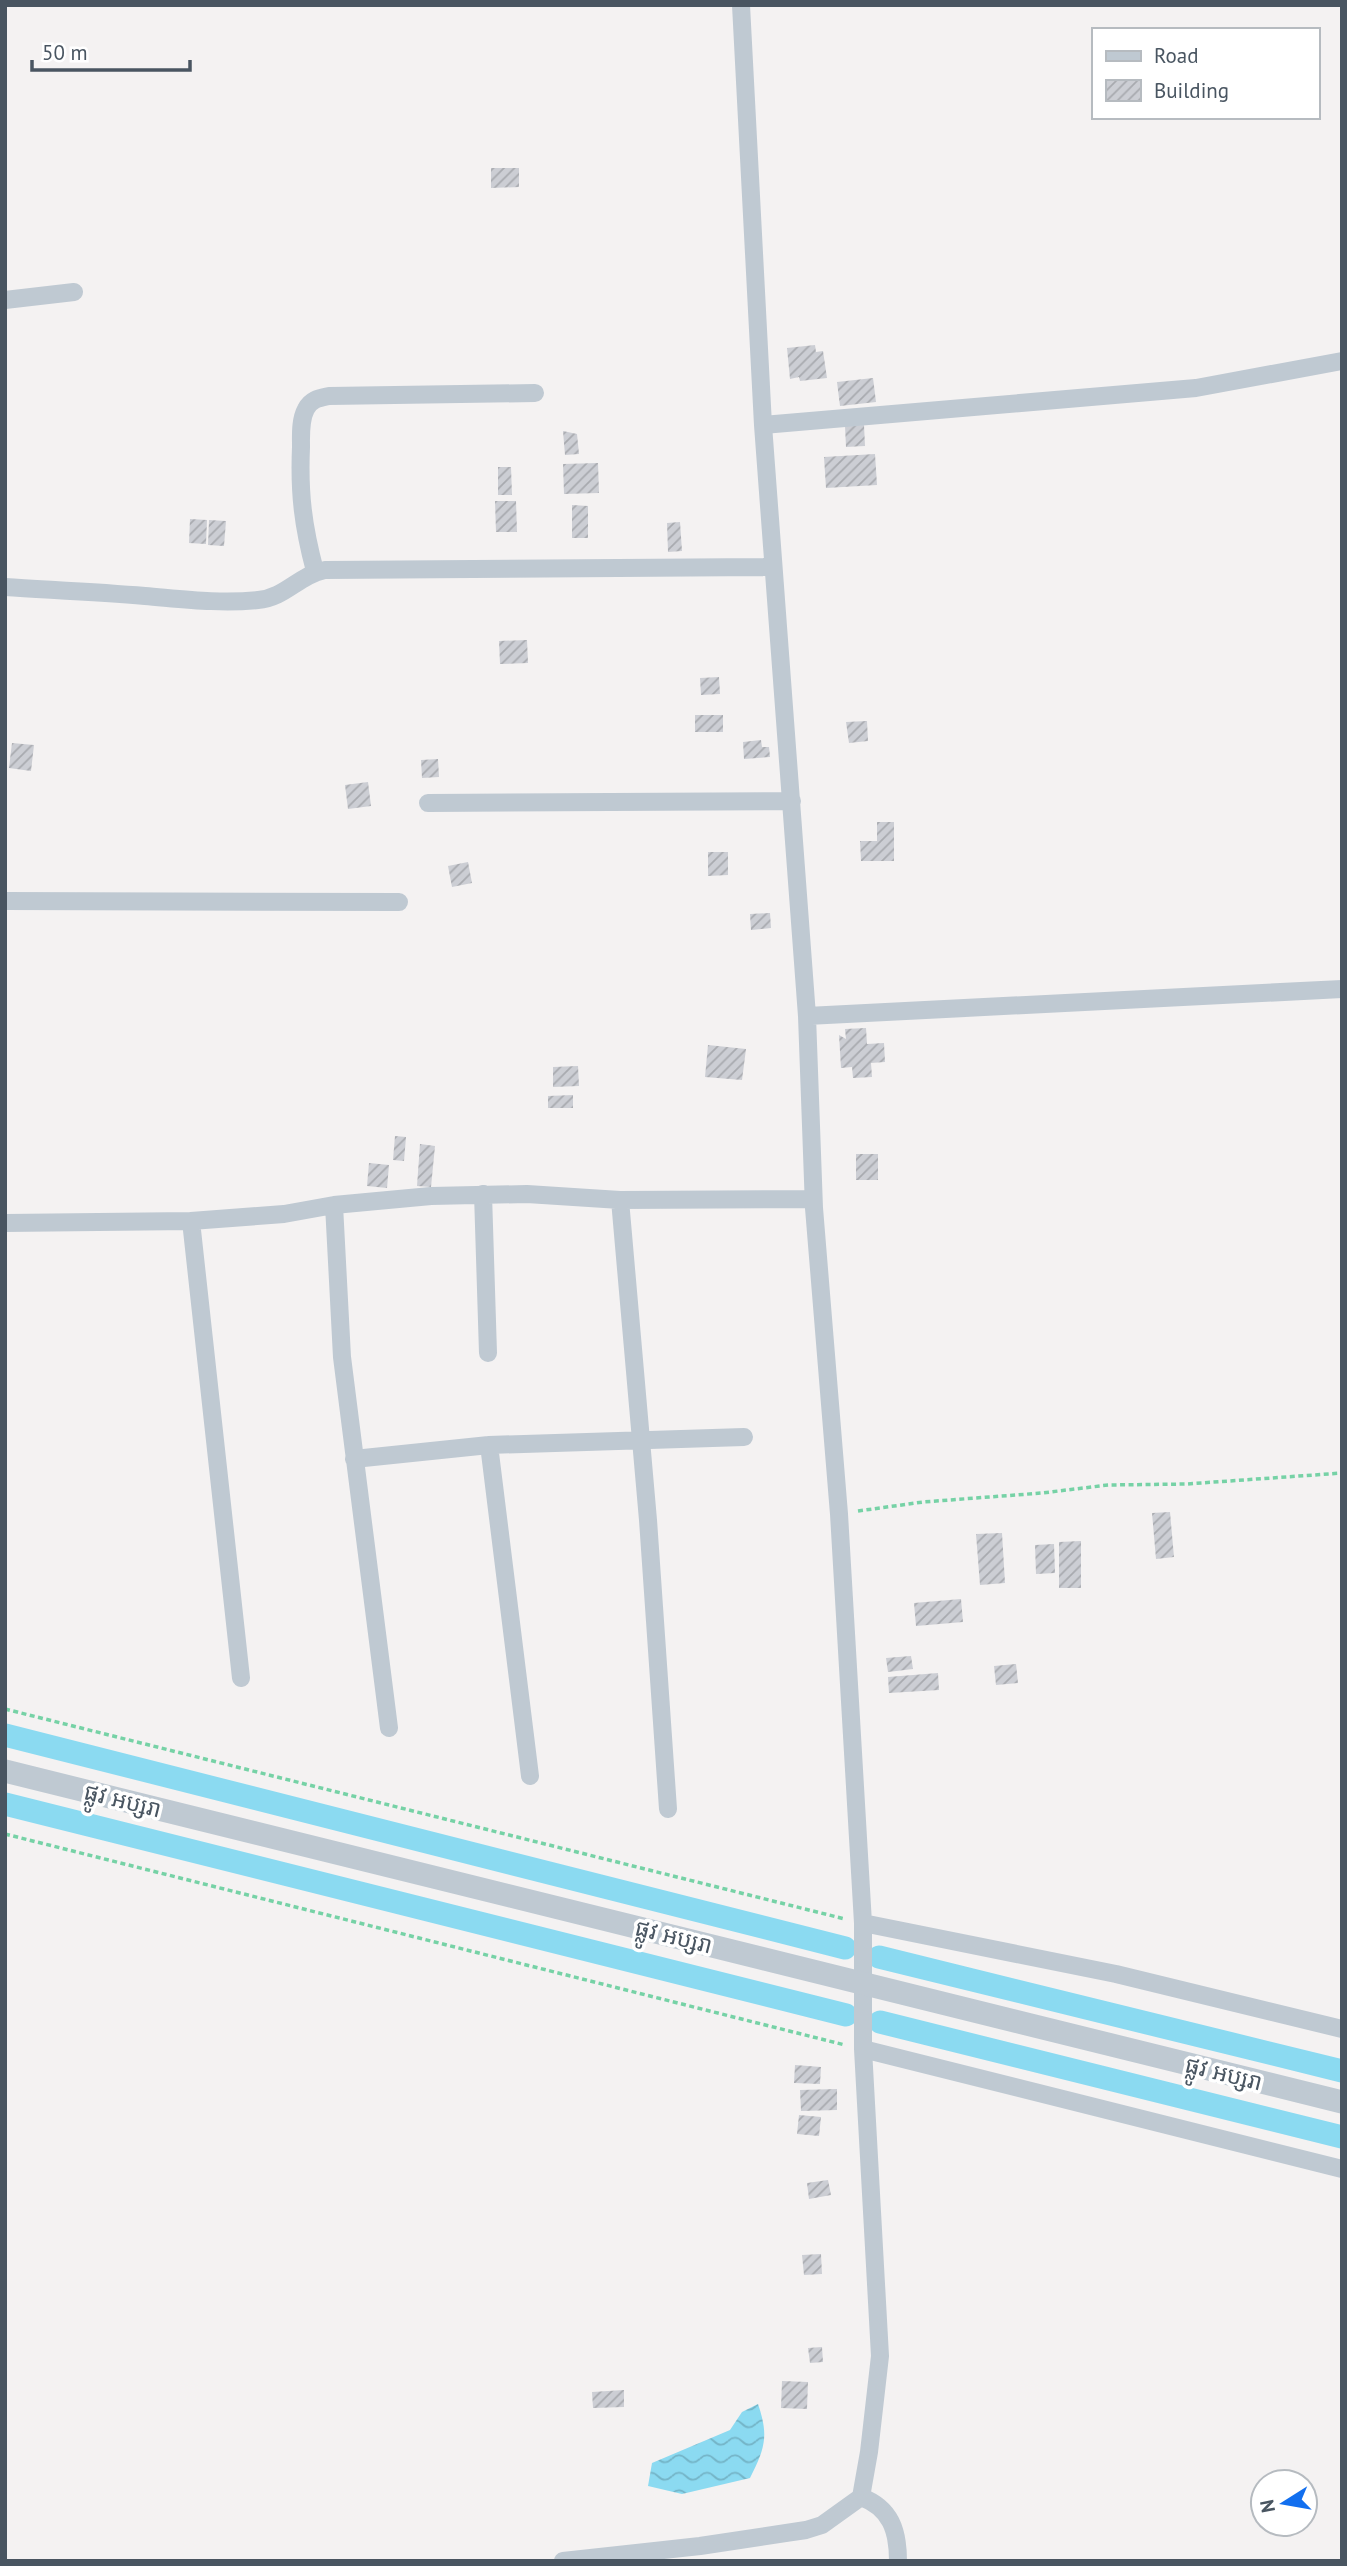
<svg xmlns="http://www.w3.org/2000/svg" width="1347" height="2566" viewBox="0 0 1347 2566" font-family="'PT Sans','Noto Sans Khmer',sans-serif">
<defs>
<pattern id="water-waves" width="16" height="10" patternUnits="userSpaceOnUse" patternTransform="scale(1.75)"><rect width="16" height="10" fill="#8bdaf1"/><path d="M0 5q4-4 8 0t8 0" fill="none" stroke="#74b4c7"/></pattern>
<pattern id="building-hatch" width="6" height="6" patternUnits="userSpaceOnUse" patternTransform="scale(1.75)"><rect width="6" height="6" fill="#ccced4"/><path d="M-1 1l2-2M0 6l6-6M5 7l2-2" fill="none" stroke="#a8aaaf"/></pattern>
</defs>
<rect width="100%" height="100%" fill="#f4f2f2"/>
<path fill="url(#water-waves)" d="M 758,2404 C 769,2436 765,2448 750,2478 L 682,2494 L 648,2486 L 652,2463 L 730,2430 L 742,2412 Z"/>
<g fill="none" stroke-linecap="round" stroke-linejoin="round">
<path stroke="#8bdaf1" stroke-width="23" d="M 5,1735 L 845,1948
M 5,1804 L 846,2015
M 879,1957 L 1342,2071
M 880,2022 L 1342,2137"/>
</g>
<path fill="url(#building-hatch)" d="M 491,168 L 519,168 L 519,187 L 491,188 Z
M 815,345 L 816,352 L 823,351 L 827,378 L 800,381 L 799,377 L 790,379 L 787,348 Z
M 873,378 L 876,402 L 840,406 L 837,382 Z
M 864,425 L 865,446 L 846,447 L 845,426 Z
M 563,431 L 577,434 L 579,454 L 565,455 Z
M 875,454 L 877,485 L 826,488 L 824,457 Z
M 598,463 L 599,493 L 564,494 L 563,464 Z
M 498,467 L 511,467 L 512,495 L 498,495 Z
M 495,501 L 516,501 L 517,532 L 496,532 Z
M 572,505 L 588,506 L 588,538 L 572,538 Z
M 190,519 L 207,520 L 206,544 L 189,543 Z
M 209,520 L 226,521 L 224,546 L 208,545 Z
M 680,522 L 682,551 L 668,552 L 667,523 Z
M 527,640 L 528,663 L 500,664 L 499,641 Z
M 719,677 L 720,694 L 701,695 L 700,678 Z
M 695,715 L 723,715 L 723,732 L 695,732 Z
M 867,721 L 868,741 L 849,743 L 846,722 Z
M 761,740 L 762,747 L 769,747 L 770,757 L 744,759 L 743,742 Z
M 12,743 L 34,745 L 31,771 L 9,768 Z
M 438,759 L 439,777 L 422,778 L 421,760 Z
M 368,782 L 371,806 L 348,809 L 345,785 Z
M 877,822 L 894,822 L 894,861 L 861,861 L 860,841 L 877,841 Z
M 708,852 L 728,852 L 728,875 L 708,876 Z
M 468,862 L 472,883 L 452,887 L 448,866 Z
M 770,913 L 771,928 L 751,930 L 750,914 Z
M 866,1028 L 867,1044 L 884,1043 L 885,1062 L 871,1063 L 872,1077 L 853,1078 L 852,1067 L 841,1068 L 839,1035 L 846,1039 L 845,1029 Z
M 708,1045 L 746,1049 L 742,1080 L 705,1077 Z
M 578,1066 L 579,1086 L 553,1087 L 553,1067 Z
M 573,1095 L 573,1108 L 548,1108 L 548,1096 Z
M 395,1136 L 406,1137 L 404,1161 L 393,1160 Z
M 420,1144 L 435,1146 L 431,1187 L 417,1186 Z
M 856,1154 L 878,1154 L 878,1180 L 856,1180 Z
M 369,1163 L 389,1165 L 387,1188 L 367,1186 Z
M 1170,1512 L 1174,1557 L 1156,1559 L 1152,1513 Z
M 1002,1533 L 1005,1583 L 980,1585 L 976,1534 Z
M 1081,1541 L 1081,1588 L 1059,1588 L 1059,1542 Z
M 1054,1544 L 1055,1573 L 1036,1574 L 1035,1545 Z
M 961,1599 L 963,1622 L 916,1626 L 914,1603 Z
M 911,1656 L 913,1669 L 888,1672 L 886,1658 Z
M 1016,1664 L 1018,1683 L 996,1685 L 994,1666 Z
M 938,1673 L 939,1690 L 889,1693 L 888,1677 Z
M 795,2065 L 821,2067 L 820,2084 L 794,2083 Z
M 837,2089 L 837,2110 L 801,2111 L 800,2090 Z
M 799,2115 L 821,2117 L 819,2136 L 797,2134 Z
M 828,2180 L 831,2195 L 809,2199 L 807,2183 Z
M 821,2254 L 822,2274 L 804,2275 L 802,2255 Z
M 822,2347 L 823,2362 L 810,2363 L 808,2348 Z
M 782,2381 L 808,2382 L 807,2409 L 781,2408 Z
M 624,2390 L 624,2407 L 593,2408 L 592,2392 Z"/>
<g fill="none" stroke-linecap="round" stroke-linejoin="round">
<path stroke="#76d2a6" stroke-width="3.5" stroke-dasharray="5 3.5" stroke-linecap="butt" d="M 858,1511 L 923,1502 L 1042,1493 L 1108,1485 L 1187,1484 L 1342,1473
M 5,1709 L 845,1919
M 5,1834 L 845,2045"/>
<path stroke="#bfc9d2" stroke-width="18" d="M 5,300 L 74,292
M 763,425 L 1196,388 L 1342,361
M 315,571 C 303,526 299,493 301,447 C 301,435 300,420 306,409 C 311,399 320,398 329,396 L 535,393
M 5,587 C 52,590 98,592 145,596 C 182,599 220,604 258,600 C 285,598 299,575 325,570 L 772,567
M 428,803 L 792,801
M 5,901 L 399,902
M 807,1016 L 1342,989
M 483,1194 L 488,1353
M 620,1200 L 648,1520 L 668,1809
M 334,1205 L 342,1357 L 389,1728
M 191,1221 L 241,1678
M 5,1223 L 191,1221 L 284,1214 L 334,1205 L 431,1196 L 527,1194 L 620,1200 L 813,1199
M 489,1445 L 530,1776
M 354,1459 L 489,1445 L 744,1437
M 863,1923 L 1116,1974 L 1342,2029
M 863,2049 L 1342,2169
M 861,2497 C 891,2508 898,2531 898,2561
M 563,2561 L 700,2546 L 806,2530 L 822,2525 L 861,2497 L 869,2452 L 880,2356 L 863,2049 L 863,1923 L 839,1514 L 814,1208 L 807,1016 L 763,425 L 741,5"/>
<path stroke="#bfc9d2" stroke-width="23" d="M 5,1771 L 1342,2102"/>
</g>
<g text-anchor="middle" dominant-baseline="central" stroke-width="7" stroke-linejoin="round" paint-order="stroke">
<g font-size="23" fill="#495561" stroke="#fff">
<text transform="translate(123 1800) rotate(14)">ផ្លូវ អប្សរា</text>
<text transform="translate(674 1936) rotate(14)">ផ្លូវ អប្សរា</text>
<text transform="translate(1224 2073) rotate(14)">ផ្លូវ អប្សរា</text>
</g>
</g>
<rect width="1347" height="2566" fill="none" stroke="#495561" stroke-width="14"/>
<rect x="1092" y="28" width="228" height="91" fill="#ffffff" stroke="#b6bbc0" stroke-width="2"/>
<rect x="1106" y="51" width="35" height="10" fill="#bfc9d2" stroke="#b6bbc0" stroke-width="2"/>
<text x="1154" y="63" font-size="21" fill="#495561">Road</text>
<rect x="1106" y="80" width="35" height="21" fill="url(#building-hatch)" stroke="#b6bbc0" stroke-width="2"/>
<text x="1154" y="98" font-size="21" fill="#495561">Building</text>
<g transform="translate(1284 2503) rotate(259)"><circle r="33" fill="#ffffff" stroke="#b6bbc0" stroke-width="2"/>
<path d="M0-5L12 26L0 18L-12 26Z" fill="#126fef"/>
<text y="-10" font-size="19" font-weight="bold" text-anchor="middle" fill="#495561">N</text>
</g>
<path d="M32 60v10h158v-10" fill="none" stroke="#495561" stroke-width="3.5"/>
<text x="42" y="60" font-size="21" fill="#495561" stroke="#ffffff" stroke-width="5" paint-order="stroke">50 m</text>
</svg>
